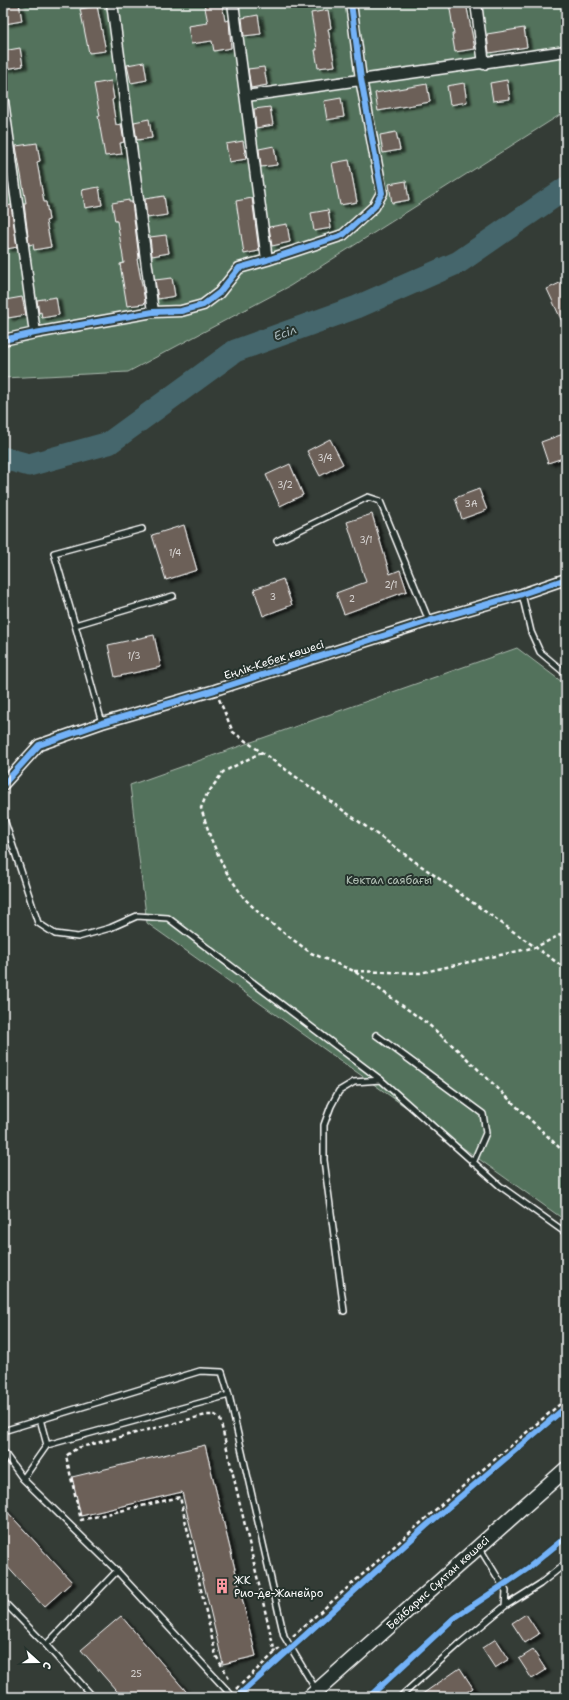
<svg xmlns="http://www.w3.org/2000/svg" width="569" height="1700" viewBox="0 0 569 1700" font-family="'Shantell Sans',sans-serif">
<defs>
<filter id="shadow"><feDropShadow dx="4.5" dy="2.5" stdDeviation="1" flood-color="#0009"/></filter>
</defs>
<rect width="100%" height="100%" fill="#343c36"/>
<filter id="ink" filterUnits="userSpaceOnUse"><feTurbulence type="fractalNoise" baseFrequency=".025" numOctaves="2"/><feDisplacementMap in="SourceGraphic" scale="8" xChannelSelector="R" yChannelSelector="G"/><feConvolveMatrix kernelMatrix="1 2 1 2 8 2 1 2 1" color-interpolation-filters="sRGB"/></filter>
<g filter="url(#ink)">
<path fill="#53725b" stroke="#a9b8ad" d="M 3,3 L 566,3 L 566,111 L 290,286 L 128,372 L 3,378 Z
M 517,648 L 566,685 L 566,1221 L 147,923 L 130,785 Z"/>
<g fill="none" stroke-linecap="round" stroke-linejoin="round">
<path stroke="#45666c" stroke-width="23" d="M 3,458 L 29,465 L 109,443 L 235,351 L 357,307 L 459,262 L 566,188"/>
</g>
<path fill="#6c6059" stroke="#fff" filter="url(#shadow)" d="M 19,3 L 22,21 L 5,24 L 3,6 Z
M 204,3 L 222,3 L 225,21 L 229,20 L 231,48 L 214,51 L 212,41 L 191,44 L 188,26 L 208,23 Z
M 449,3 L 466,3 L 475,49 L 455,52 L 452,34 L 454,34 Z
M 97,6 L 106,51 L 89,53 L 80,9 Z
M 328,10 L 331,28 L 328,29 L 335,66 L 318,68 L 315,50 L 317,50 L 311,13 Z
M 258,15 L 261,34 L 244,36 L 242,18 Z
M 524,28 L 527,47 L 489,53 L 487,34 Z
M 20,48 L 23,66 L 6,69 L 3,51 Z
M 144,62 L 147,80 L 131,83 L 127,65 Z
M 264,67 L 267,85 L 251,88 L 248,69 Z
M 507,80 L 510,99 L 493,101 L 490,83 Z
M 111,81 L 114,99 L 112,100 L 116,125 L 121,124 L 124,142 L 120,143 L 122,154 L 105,156 L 98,116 L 100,116 L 94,84 Z
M 464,83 L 467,102 L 450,105 L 447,86 Z
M 427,84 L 430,102 L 378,111 L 375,93 Z
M 341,98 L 344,117 L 327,120 L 324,101 Z
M 270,107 L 273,125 L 256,128 L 254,109 Z
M 149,119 L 152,138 L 137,140 L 134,122 Z
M 396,132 L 400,150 L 383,153 L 380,135 Z
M 243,141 L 246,159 L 229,162 L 226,144 Z
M 37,143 L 40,161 L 37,162 L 44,202 L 46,202 L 49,220 L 46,221 L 51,247 L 34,250 L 33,244 L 29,245 L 24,203 L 26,203 L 16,146 Z
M 274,146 L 277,165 L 261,167 L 259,149 Z
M 349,160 L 357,202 L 340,205 L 332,163 Z
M 406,181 L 409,200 L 392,203 L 389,184 Z
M 99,187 L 102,205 L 85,208 L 82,190 Z
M 164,196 L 167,215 L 147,218 L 145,199 Z
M 252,198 L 259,251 L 244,254 L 236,201 Z
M 129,200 L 129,202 L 132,202 L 139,258 L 137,259 L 145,301 L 144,304 L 127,306 L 120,264 L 124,263 L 117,221 L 115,221 L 112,203 Z
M 11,205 L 17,247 L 7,249 L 3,207 Z
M 328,210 L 331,228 L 314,231 L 311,213 Z
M 287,224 L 290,242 L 272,246 L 269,227 Z
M 166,235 L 169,253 L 152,256 L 150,237 Z
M 172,278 L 175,296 L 158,299 L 155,280 Z
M 566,280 L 566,330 L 547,289 Z
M 22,297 L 26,315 L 8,318 L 5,300 Z
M 56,297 L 59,315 L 42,318 L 41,312 L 39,313 L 37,300 Z
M 566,433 L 566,457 L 548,463 L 541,442 Z
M 330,439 L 343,464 L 320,476 L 307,451 Z
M 290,464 L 303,495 L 280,506 L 266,475 Z
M 479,489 L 487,510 L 462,519 L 455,498 Z
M 372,514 L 390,574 L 400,570 L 407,591 L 344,614 L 336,593 L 366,582 L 347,522 Z
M 184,525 L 197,570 L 166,580 L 152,535 Z
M 283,579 L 292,605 L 263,616 L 254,589 Z
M 154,635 L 161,667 L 115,677 L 108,645 Z
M 205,1445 L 256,1656 L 223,1664 L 182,1492 L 81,1516 L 72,1477 Z
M 3,1507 L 72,1582 L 44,1607 L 3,1562 Z
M 526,1614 L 539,1634 L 525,1643 L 512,1623 Z
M 121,1616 L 191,1697 L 122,1697 L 81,1650 Z
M 496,1639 L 509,1659 L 495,1668 L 482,1648 Z
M 533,1650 L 546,1670 L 532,1679 L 519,1659 Z
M 460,1668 L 473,1688 L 460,1697 L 418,1697 Z"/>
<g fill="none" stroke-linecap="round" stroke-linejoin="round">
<defs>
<path id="lane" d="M 277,541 L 368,497 L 380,501 L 429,621
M 522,594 L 531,632 L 540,652 L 566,674
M 75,625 L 173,596
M 102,723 L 75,625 L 54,553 L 142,529
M 3,816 L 38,923 L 55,934 L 78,937 L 110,928 L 137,916 L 168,918 L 381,1080 L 500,1186 L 566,1233
M 376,1035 L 483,1114 L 486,1133 L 473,1163
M 344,1311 L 324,1160 L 324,1125 L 331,1106 L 339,1091 L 354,1082 L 381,1080
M 40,1419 L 47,1445
M 3,1431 L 200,1371 L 222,1372 L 229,1395
M 3,1451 L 23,1479 L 117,1571 L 233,1697
M 23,1479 L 47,1445 L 229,1395 L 284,1636 L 316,1690
M 3,1601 L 46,1645
M 505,1606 L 540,1584 L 566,1563
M 93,1697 L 46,1645 L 117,1571
M 400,1697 L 458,1645 L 505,1606 L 506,1591 L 479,1547"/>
<path id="street" d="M 112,3 L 153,312
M 233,3 L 267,260
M 476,3 L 484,64
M 246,96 L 566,51
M 3,101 L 35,333
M 3,340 L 35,333 L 153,312 L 181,311 L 203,305 L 219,293 L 239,268 L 267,260 L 343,235 L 374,207 L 382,193 L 361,79 L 351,3
M 3,785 L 39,745 L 102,723 L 215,690 L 429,621 L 522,594 L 566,579"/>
<path id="secondary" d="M 310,1697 L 566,1469"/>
</defs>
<use href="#lane" stroke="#fff" stroke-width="8"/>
<use href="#street" stroke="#fff" stroke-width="13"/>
<use href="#secondary" stroke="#fff" stroke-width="17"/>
<path stroke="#fff" stroke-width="2.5" stroke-dasharray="4 3" stroke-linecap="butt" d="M 219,699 L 233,732 L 566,969
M 262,752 L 223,772 L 206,796 L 201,808 L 211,839 L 225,870 L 244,898 L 264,918 L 311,953 L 354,971 L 428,1024 L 460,1052 L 566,1154
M 354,971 L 420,973 L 536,947 L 566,932
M 293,1636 L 442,1504 L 566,1399
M 229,1678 L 216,1656 L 180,1497 L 81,1520 L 66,1456 L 77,1448 L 206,1415 L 215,1415 L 220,1419 L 275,1653
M 236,1689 L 281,1647"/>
<use href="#lane" stroke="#26332d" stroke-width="5"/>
<use href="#street" stroke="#26332d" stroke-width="10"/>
<use href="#secondary" stroke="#26332d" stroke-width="14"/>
<defs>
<path id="cycleway" d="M 3,340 L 35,333 L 153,312 L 181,311 L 203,305 L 219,293 L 239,268 L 267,260 L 343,235 L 374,207 L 382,193 L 361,79 L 351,3
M 3,785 L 39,745 L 102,723 L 215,690 L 429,621 L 522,594 L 566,579
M 237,1697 L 426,1526 L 566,1407
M 369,1697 L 454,1618 L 527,1569 L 566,1537"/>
</defs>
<use href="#cycleway" stroke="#26332d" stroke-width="8"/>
<use href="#cycleway" stroke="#73b2f8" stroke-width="6"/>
</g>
</g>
<defs>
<symbol id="building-bare" viewBox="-9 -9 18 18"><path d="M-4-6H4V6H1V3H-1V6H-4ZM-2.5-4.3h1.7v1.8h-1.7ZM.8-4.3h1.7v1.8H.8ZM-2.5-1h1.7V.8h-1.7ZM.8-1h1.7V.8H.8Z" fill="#ff9aa2" stroke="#26332d" stroke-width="2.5" paint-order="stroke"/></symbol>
</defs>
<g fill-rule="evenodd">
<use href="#building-bare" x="211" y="1575" width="22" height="22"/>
</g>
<g text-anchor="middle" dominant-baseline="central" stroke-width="4" stroke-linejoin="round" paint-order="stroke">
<g font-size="9" fill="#dad7d6">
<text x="325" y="458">3/4</text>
<text x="285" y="485">3/2</text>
<text x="471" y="504">3А</text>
<text x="366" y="540">3/1</text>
<text x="175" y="553">1/4</text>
<text x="391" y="585">2/1</text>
<text x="273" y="597">3</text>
<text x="352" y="599">2</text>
<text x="134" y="656">1/3</text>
<text x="136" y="1674">25</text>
</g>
<g font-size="11" fill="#fff" stroke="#26332d">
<text transform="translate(274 660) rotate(-18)">Еңлік-Кебек көшесі</text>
<text transform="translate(438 1583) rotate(-42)">Бейбарыс Сұлтан көшесі</text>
</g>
<g font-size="11" fill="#b2c0b5" stroke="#26332d">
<text x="389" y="880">Көктал саябағы</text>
</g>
<g font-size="11" fill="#fff" stroke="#26332d" text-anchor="start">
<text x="234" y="1580">ЖК<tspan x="234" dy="13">Рио-де-Жанейро</tspan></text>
</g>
<g font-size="12" font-style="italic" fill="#abbabd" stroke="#26332d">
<text transform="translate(285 333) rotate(-20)">Есіл</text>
</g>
</g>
<rect width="569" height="1700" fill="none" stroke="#26332d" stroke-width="16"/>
<rect x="8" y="8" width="553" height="1684" fill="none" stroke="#fff" stroke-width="1.5" filter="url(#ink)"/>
<g transform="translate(38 1662) rotate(111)" stroke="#26332d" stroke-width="3" paint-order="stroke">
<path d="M0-3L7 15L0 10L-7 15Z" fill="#ffffff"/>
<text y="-6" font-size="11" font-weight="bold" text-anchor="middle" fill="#ffffff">С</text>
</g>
</svg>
